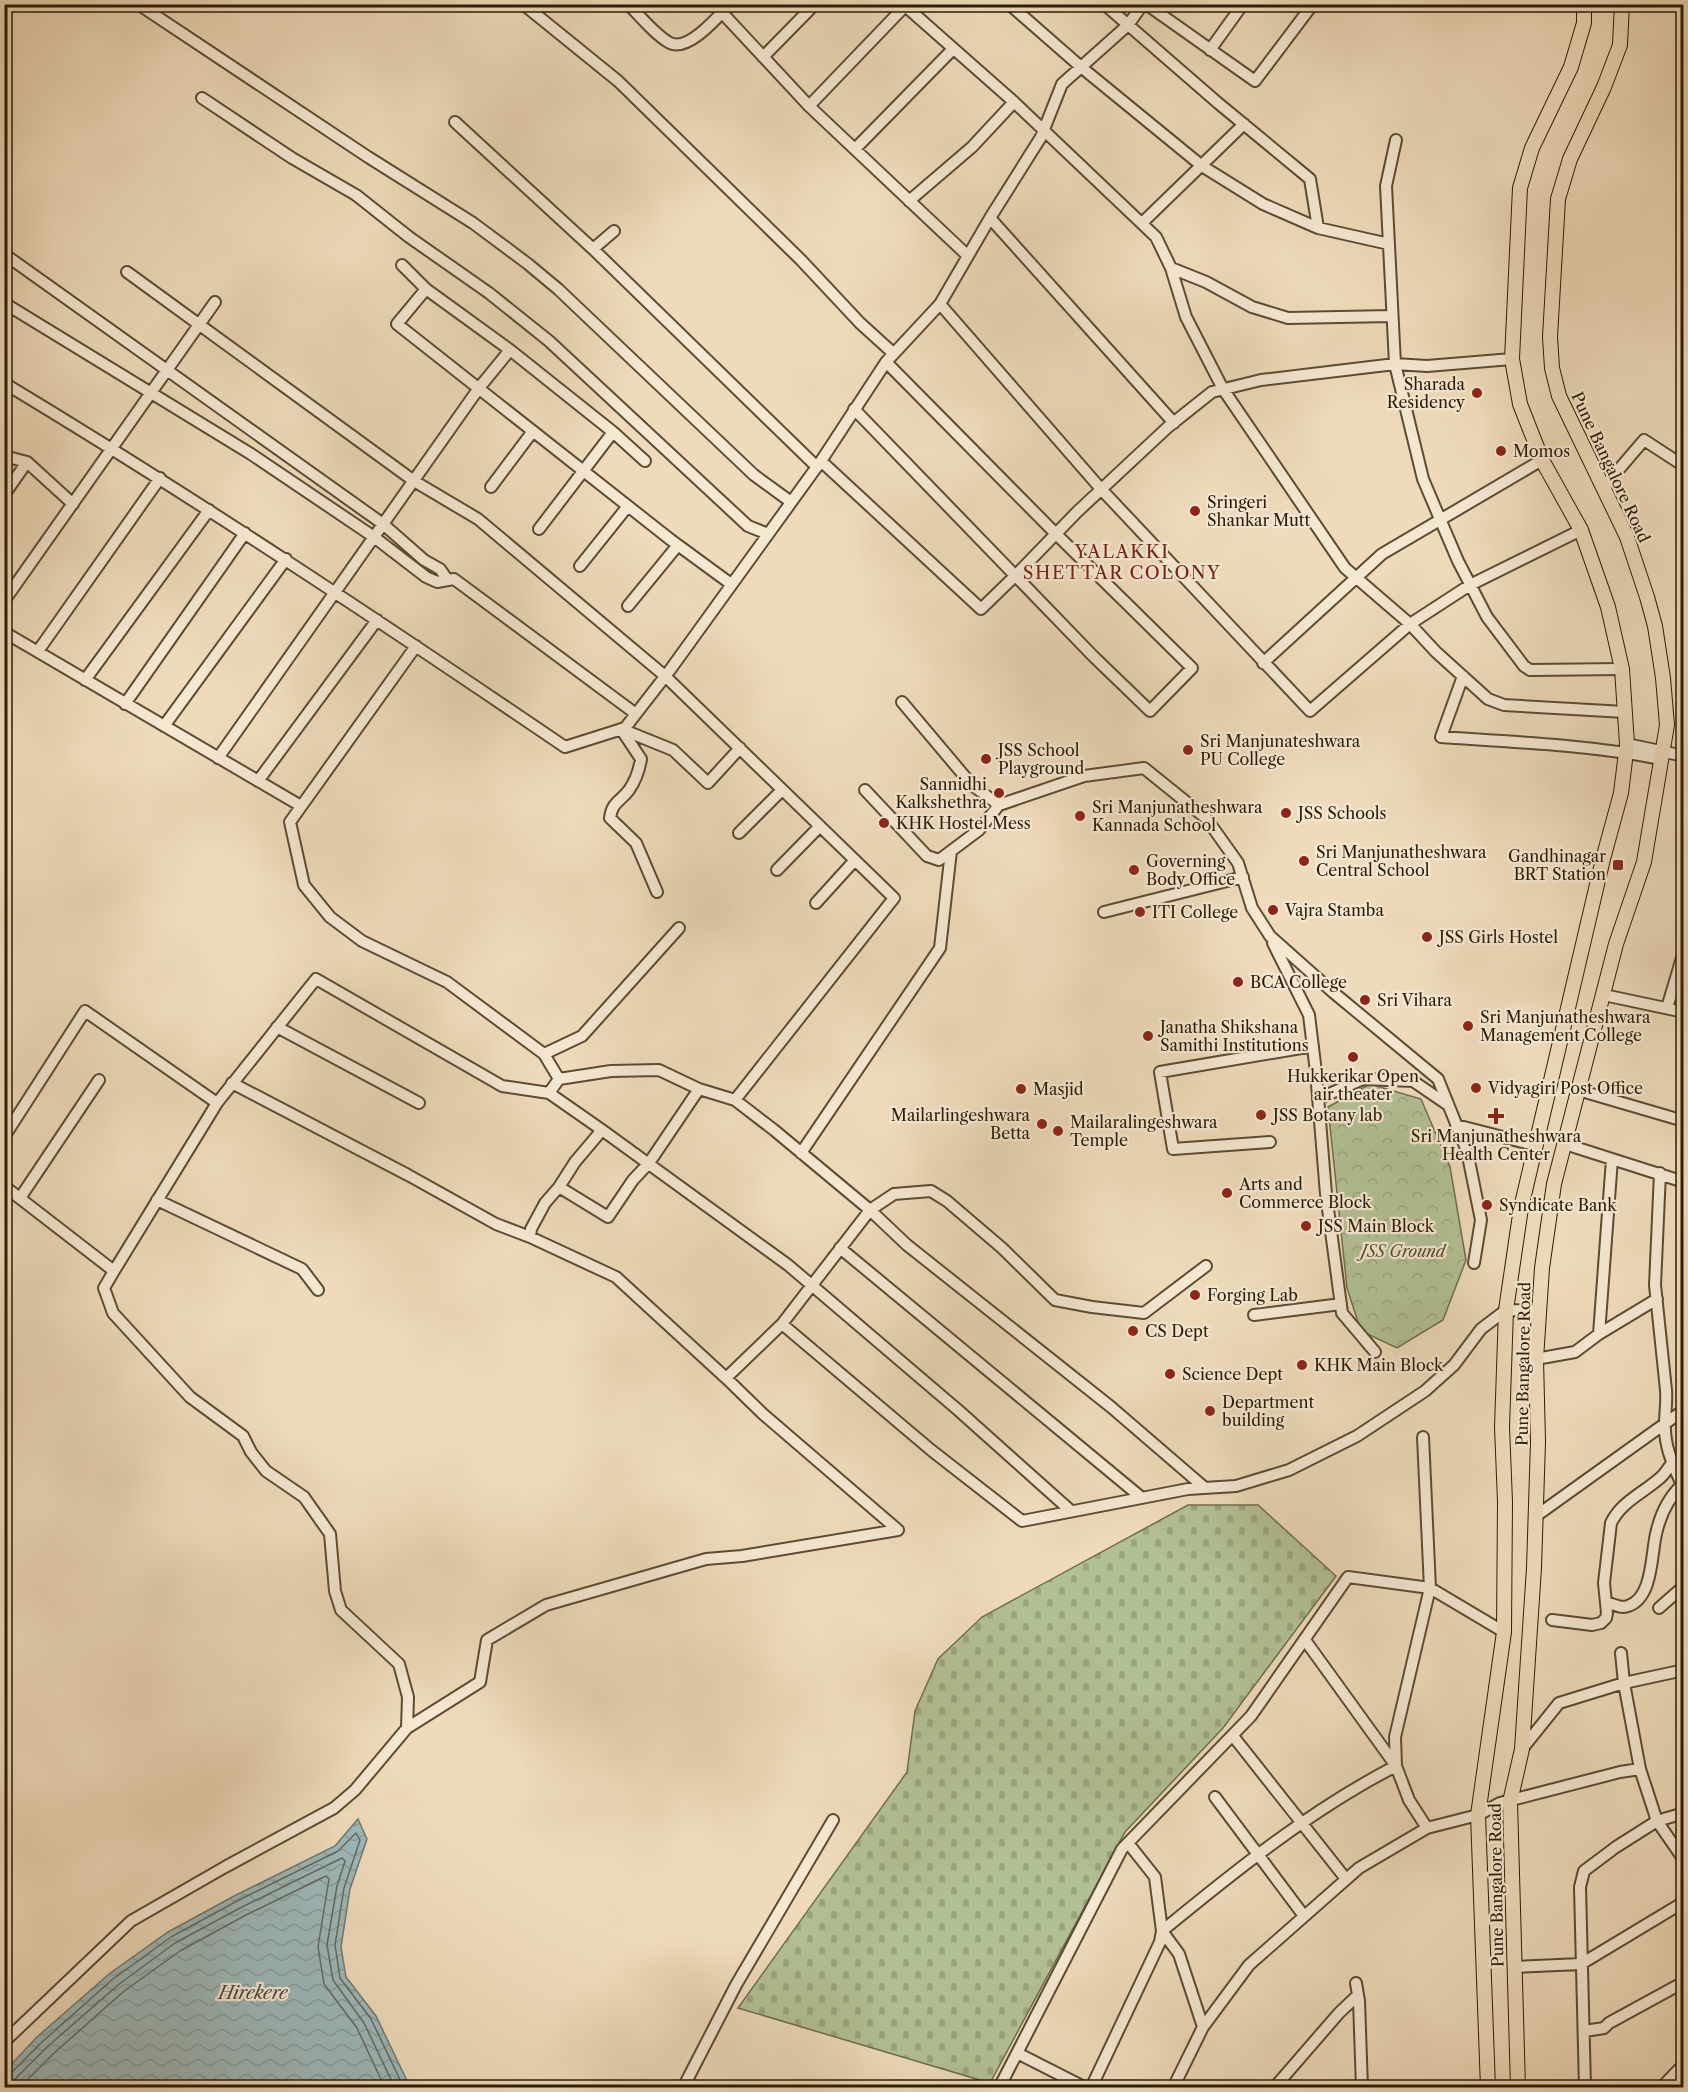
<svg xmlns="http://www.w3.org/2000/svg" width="1688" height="2092" viewBox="0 0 1688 2092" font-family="'Libre Caslon Text',serif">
<defs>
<pattern id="cemetery-stones" width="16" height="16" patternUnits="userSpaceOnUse" patternTransform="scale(1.5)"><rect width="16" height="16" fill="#b2c195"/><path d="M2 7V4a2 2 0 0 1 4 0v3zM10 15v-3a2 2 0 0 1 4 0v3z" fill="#99a57f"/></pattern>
<pattern id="park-crowns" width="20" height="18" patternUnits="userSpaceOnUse" patternTransform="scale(1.5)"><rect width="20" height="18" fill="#b2c195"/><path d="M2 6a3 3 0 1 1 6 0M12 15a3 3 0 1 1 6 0" fill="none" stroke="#99a57f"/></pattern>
<pattern id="water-waves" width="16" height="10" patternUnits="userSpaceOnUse" patternTransform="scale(1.5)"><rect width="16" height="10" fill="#9db9ba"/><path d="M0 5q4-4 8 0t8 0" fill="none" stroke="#879e9e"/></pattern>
</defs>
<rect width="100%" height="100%" fill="#efdbbb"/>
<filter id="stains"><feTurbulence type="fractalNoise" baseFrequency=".00333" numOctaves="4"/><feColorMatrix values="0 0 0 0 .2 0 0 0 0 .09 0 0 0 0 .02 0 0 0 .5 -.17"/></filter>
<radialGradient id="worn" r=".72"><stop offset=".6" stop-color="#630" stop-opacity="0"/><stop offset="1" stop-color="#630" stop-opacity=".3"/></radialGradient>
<path fill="url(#cemetery-stones)" stroke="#6e6e4d" stroke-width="1.5" d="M 1188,1505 L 1258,1505 L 1336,1576 L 1223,1728 L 1125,1832 L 990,2083 L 738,2008 L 907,1772 L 915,1711 L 938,1659 L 982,1617 Z"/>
<path fill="url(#park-crowns)" stroke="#6e6e4d" stroke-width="1.5" d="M 1370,1084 L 1421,1099 L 1450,1167 L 1466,1260 L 1443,1320 L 1397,1348 L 1361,1331 L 1347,1288 L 1328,1107 Z"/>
<path fill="url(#water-waves)" stroke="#6f7a72" stroke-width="1.5" d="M 358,1819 L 367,1839 L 350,1889 L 341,1947 L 346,1977 L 376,2016 L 410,2087 L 5,2087 L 6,2070 L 37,2037 L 109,1974 L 168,1932 L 236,1895 L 335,1846 Z"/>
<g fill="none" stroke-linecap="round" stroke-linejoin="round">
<path stroke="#646a60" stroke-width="1.5" d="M 4,2074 L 11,2073 L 42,2042 L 113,1979 L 171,1937 L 239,1900 L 338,1851 L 356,1833 L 360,1840 L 344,1888 L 335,1945 L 340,1978 L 371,2019 L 404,2088
M 4,2082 L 15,2079 L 47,2047 L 118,1985 L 175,1943 L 242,1907 L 342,1858 L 345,1861 L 337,1886 L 327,1945 L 333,1980 L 364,2023 L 395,2088
M 19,2088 L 53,2054 L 123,1992 L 180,1951 L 246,1915 L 326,1876 L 329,1879 L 318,1947 L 324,1984 L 357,2028 L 385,2088"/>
<defs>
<path id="minor" d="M 138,4 L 368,157 L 473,223 L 528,264 L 558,289 L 754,475 L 791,502
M 523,4 L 618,81 L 801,260 L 860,323 L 893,353
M 628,4 C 639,15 656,36 670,43 C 688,52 718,17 730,4
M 714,4 L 809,106 L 968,256
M 903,4 L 1014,102 L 1156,237 L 1171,268 L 1186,317 L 1223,389 L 1345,568 L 1410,624 L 1436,652 L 1488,699 L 1504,705 L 1625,712
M 1009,4 L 1081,67 L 1202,166 L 1263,204 L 1318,228 L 1389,244
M 1104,4 L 1218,103 L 1310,179 L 1318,228
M 1146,4 L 1255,81 L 1313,4
M 1369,5 L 1370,4
M 1210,50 L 1243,4
M 763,57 L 815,4
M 202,98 L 292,158 L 356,195 L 409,237 L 489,293 L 549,341 L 748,526 L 768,534
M 809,106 L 905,6
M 455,122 L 593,249 L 817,467
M 1396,140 L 1386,186 L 1395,364 L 1423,479 L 1440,519 L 1458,561 L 1487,617 L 1524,666 L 1530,670 L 1622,669
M 855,149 L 953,49
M 909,201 L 972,147 L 1014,102
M 990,218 L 1174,423
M 1142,223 L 1244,124
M 593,249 L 614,231
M 4,254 L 383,524 L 424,560 L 440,569 L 447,579
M 402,265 L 426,289 L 510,350 L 613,432 L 645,461
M 1171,268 L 1206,282 L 1252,307 L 1288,318 L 1392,316
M 127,272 L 414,481 L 478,519 L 665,676 L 894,898 L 735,1100
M 426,289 L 397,324 L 671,540 L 731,584
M 4,303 L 251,454 L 374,537 L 426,577 L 437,582 L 454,579 L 636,714
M 940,304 L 1101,489 L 1310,711 L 1410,624 L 1470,585 L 1581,530
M 4,383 C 195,498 381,622 565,747 L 625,728 L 670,670 L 821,461 L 886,362 L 940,304 L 990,218 L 1041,137 L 1062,84 L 1128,25 L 1143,4
M 854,409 L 1093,656 L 1150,711 L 1192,668 L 1055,533 L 886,362
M 4,456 L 27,462 L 73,504
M 821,461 L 981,609 L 1015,576 L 1077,512 L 1168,427 L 1212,392 L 1261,380 L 1395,364 L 1427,366 L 1512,359
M 491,487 L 533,431
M 1603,488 L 1644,440 L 1684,466
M 4,495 L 27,462
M 539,529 L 613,432
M 580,566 L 628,506
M 4,601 L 215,302
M 628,606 L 678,545
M 4,632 L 301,806
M 416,646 L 290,822 L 304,885 L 330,917 L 362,941 L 447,982 L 544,1054 L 559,1079 L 549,1093
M 38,651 L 160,478
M 1263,663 L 1382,554 L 1542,460
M 1463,676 L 1441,737 C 1515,742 1589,745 1661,759
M 85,680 L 209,510
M 902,702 L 972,785 L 999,805 L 1084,776 L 1144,768 L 1206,818 L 1238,863 L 1252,908 L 1270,936 L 1334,993 L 1438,1079 L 1467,1151 L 1481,1220 L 1474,1263
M 125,704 L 245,533
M 164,726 L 286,559
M 621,729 L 641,759 C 639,771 636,780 629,790 C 620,802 612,802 610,818 L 636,843 L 657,892
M 621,729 L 673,750 L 708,783 L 740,748
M 1627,744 L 1684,756
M 218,758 L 479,388 L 510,350
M 258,781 L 377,620
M 865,790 L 927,856 L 939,860 L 979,830 L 999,805
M 739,833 L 782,790
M 777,870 L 820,826
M 816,903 L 855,860
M 1104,912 L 1243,877
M 1273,943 L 1309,1015 L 1316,1072 L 1326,1194 L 1342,1313 L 1375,1352
M 1604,995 L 1684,1012
M 1667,1008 L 1684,951
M 277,1027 L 419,1103
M 544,1054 L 582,1036 L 679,928
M 559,1079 L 611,1071 L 659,1070 L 699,1089
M 232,1083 L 408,1175 L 496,1224 L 530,1237
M 1578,1090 L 1684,1121
M 1318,1099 L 1363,1079 L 1413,1081 L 1448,1105
M 1456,1125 L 1534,1145
M 602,1130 L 575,1162 L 559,1187 L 545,1203 L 531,1229 L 530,1237 L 616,1277 L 726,1378
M 4,1137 L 85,1011 L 217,1103
M 1270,1142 L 1173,1149 L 1160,1072 L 1313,1046
M 1565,1144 L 1684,1182
M 801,1153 L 940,948 L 951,851
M 4,1186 L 114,1271 L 217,1103 L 316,979 L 502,1086 L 549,1093 L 602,1130 L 788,1265 L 958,1410 L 1071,1511
M 559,1187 L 608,1217 L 633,1180 L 649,1163 L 699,1089 L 735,1100 L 774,1130 L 870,1210 L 907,1245 L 1111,1407 L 1205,1488
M 20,1198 L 99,1080
M 157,1200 L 302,1269 L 318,1290
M 840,1248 L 1142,1498
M 1206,1266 L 1144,1313 L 1092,1307 L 1055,1300 L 1002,1248 L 947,1201 L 931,1191 L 894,1194 L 870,1210 L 782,1324 L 931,1450 L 1022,1521 L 1188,1489 L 1236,1486 L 1289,1470 L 1357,1436 L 1425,1391 L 1454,1365 L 1481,1329 L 1506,1310 L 1538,1311
M 114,1271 L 104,1288 L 113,1313 L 190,1397 L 243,1436 L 251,1452 L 266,1471 L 304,1497 L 330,1534 L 335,1591 L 341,1610 L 399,1664 L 408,1697 L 407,1728
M 1254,1315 L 1341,1304
M 1599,1334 L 1612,1159
M 1536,1359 L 1575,1352 L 1599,1334 L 1657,1299
M 1423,1437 L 1430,1588 L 1395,1737 L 1396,1766 L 1409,1800 L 1427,1828
M 1536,1516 L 1684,1410
M 1606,1602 C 1613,1604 1621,1609 1628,1606 C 1653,1598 1651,1555 1656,1534 C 1660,1516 1668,1498 1682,1485 C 1673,1465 1664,1446 1665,1424 C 1665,1412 1667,1402 1666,1390 L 1655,1285 L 1660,1173
M 1659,1608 L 1684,1586
M 1552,1620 L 1592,1625 L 1601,1623 L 1606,1618 L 1607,1613 L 1604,1583 L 1611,1523 C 1621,1502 1643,1493 1660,1478 C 1665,1474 1668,1468 1672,1463
M 1621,1653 L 1624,1683 L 1684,1670
M 1233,1736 L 1346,1879
M 1640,1769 L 1657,1821 L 1684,1860
M 1215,1797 L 1304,1916
M 1514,1967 L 1581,1964 L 1684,1902
M 1356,1983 L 1359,2001 L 1362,2088
M 1203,2027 L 1249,1965 L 1359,1868 L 1427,1828 L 1478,1815 L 1500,1803 L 1620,1772 L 1640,1769 L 1624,1683 L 1559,1703 L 1522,1749
M 1585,2031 L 1604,2028 L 1609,2023 L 1684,1982
M 4,2042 L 131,1921 L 225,1867 L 334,1808 L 355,1790 L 407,1728 L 480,1682 L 487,1640 L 546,1605 L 706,1559 L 742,1556 L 898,1530 L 763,1414 L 726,1378 L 782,1324
M 1017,2053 L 1086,2088
M 683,2088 L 736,1985 L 833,1820
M 999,2088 L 1122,1849 L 1251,1716 L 1348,1577 L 1430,1588 L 1504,1632
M 1091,2088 L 1160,1942 L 1162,1931 L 1155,1877 L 1128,1843
M 1173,2088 L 1203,2027 L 1179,1954 L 1162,1931 C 1235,1871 1312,1809 1396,1766 L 1305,1640
M 1274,2088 L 1339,2013 L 1358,1995
M 1585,2088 L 1580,1887 L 1584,1871 L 1616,1847 L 1657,1821 L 1684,1813
M 1661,2088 L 1684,2064"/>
<path id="major" d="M 1488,2088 L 1478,1815 L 1504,1632 L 1505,1502 L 1502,1427 L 1506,1310 L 1521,1208 L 1603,859 L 1621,793 L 1627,744 L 1622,669 L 1608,607 L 1581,530 L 1542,460 L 1520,404 L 1512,359 L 1520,188 L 1532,148 L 1571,67 L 1584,23 L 1584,4
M 1518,2088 L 1510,1802 L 1522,1749 L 1534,1568 L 1538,1442 L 1536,1359 L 1542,1268 L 1554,1184 L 1616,944 L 1644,862 L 1667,725 L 1663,678 L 1655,626 L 1647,597 L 1627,537 L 1559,396 L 1552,368 L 1550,337 L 1558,199 L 1570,159 L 1604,87 L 1620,45 L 1622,4"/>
</defs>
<use href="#minor" stroke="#5c4c32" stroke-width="14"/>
<use href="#major" stroke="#2b1c05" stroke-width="16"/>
<use href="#minor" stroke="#f5e8d3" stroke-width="10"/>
<use href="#major" stroke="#efdbbb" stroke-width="14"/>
</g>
<g fill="#8f2418" stroke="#f5e8d3" stroke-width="2">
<circle cx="1477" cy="393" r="6"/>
<circle cx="1501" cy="451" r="6"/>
<circle cx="1195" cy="511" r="6"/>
<circle cx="1188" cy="750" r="6"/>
<circle cx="986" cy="759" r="6"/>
<circle cx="999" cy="793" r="6"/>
<circle cx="1286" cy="813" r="6"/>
<circle cx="1080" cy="816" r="6"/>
<circle cx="884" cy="823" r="6"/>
<circle cx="1304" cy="861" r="6"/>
<rect x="1612" y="859" width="12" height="12" rx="3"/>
<circle cx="1134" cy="870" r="6"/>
<circle cx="1273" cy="910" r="6"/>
<circle cx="1140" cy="912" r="6"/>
<circle cx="1427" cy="937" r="6"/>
<circle cx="1238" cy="982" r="6"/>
<circle cx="1365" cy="1000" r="6"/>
<circle cx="1468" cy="1026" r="6"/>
<circle cx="1148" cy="1036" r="6"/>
<circle cx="1353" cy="1057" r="6"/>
<circle cx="1476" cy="1088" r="6"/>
<circle cx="1021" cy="1089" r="6"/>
<circle cx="1261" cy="1115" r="6"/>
<path d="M1493 1107h6v6h6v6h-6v6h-6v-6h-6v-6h6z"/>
<circle cx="1042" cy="1124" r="6"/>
<circle cx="1058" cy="1131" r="6"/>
<circle cx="1227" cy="1193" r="6"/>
<circle cx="1487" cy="1205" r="6"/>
<circle cx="1306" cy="1226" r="6"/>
<circle cx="1195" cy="1295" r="6"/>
<circle cx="1133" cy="1331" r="6"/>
<circle cx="1302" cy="1365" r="6"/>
<circle cx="1170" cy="1374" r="6"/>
<circle cx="1210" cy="1411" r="6"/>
</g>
<g text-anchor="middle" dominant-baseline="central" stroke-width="4.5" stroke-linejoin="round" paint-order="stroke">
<g font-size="16" fill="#2b1c05" stroke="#f5e8d3" text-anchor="start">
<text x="1465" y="384" text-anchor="end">Sharada<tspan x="1465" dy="18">Residency</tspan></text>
<text x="1513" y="451">Momos</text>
<text x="1207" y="502">Sringeri<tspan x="1207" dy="18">Shankar Mutt</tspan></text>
<text x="1200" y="741">Sri Manjunateshwara<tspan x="1200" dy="18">PU College</tspan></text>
<text x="998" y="750">JSS School<tspan x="998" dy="18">Playground</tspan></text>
<text x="987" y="784" text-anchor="end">Sannidhi<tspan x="987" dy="18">Kalkshethra</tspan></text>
<text x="1092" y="807">Sri Manjunatheshwara<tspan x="1092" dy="18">Kannada School</tspan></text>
<text x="1298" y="813">JSS Schools</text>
<text x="896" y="823">KHK Hostel Mess</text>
<text x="1316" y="852">Sri Manjunatheshwara<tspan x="1316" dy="18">Central School</tspan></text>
<text x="1606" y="856" text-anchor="end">Gandhinagar<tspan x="1606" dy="18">BRT Station</tspan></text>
<text x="1146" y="861">Governing<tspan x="1146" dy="18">Body Office</tspan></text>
<text x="1285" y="910">Vajra Stamba</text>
<text x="1152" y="912">ITI College</text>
<text x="1439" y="937">JSS Girls Hostel</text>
<text x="1250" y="982">BCA College</text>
<text x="1377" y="1000">Sri Vihara</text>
<text x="1480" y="1017">Sri Manjunatheshwara<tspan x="1480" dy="18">Management College</tspan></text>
<text x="1160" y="1027">Janatha Shikshana<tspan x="1160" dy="18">Samithi Institutions</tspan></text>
<text x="1353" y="1076" text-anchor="middle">Hukkerikar Open<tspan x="1353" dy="18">air theater</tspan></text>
<text x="1488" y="1088">Vidyagiri Post Office</text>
<text x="1033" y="1089">Masjid</text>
<text x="1030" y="1115" text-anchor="end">Mailarlingeshwara<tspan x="1030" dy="18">Betta</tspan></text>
<text x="1273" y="1115">JSS Botany lab</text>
<text x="1070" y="1122">Mailaralingeshwara<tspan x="1070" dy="18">Temple</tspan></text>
<text x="1496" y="1136" text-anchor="middle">Sri Manjunatheshwara<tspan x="1496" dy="18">Health Center</tspan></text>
<text x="1239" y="1184">Arts and<tspan x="1239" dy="18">Commerce Block</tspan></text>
<text x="1499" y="1205">Syndicate Bank</text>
<text x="1318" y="1226">JSS Main Block</text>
<text x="1207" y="1295">Forging Lab</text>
<text x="1145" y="1331">CS Dept</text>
<text x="1314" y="1365">KHK Main Block</text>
<text x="1182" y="1374">Science Dept</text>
<text x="1222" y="1402">Department<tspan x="1222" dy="18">building</tspan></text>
</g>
<g font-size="16" fill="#2b1c05" stroke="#f5e8d3">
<text transform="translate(1611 467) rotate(65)">Pune Bangalore Road</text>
<text transform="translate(1523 1364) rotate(-89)">Pune Bangalore Road</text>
<text transform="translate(1496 1885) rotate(-91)">Pune Bangalore Road</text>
</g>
<g font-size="16" font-style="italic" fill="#544e30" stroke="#f5e8d3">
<text x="1403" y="1251">JSS Ground</text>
</g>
<g font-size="18" letter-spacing="1.5" fill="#7a1f14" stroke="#f5e8d3">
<text x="1122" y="552">YALAKKI<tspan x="1122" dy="21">SHETTAR COLONY</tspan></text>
</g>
<g font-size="18" font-style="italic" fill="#4d4b3b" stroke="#f5e8d3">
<text x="253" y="1993">Hirekere</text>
</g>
</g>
<rect width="1688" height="2092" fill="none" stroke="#efdbbb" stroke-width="24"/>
<rect x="6" y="6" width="1676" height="2080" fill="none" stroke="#2b1c05" stroke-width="3"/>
<rect x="12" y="12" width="1664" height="2068" fill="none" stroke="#2b1c05" stroke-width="1.5"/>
<rect width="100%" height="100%" filter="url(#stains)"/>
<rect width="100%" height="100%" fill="url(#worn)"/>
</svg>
